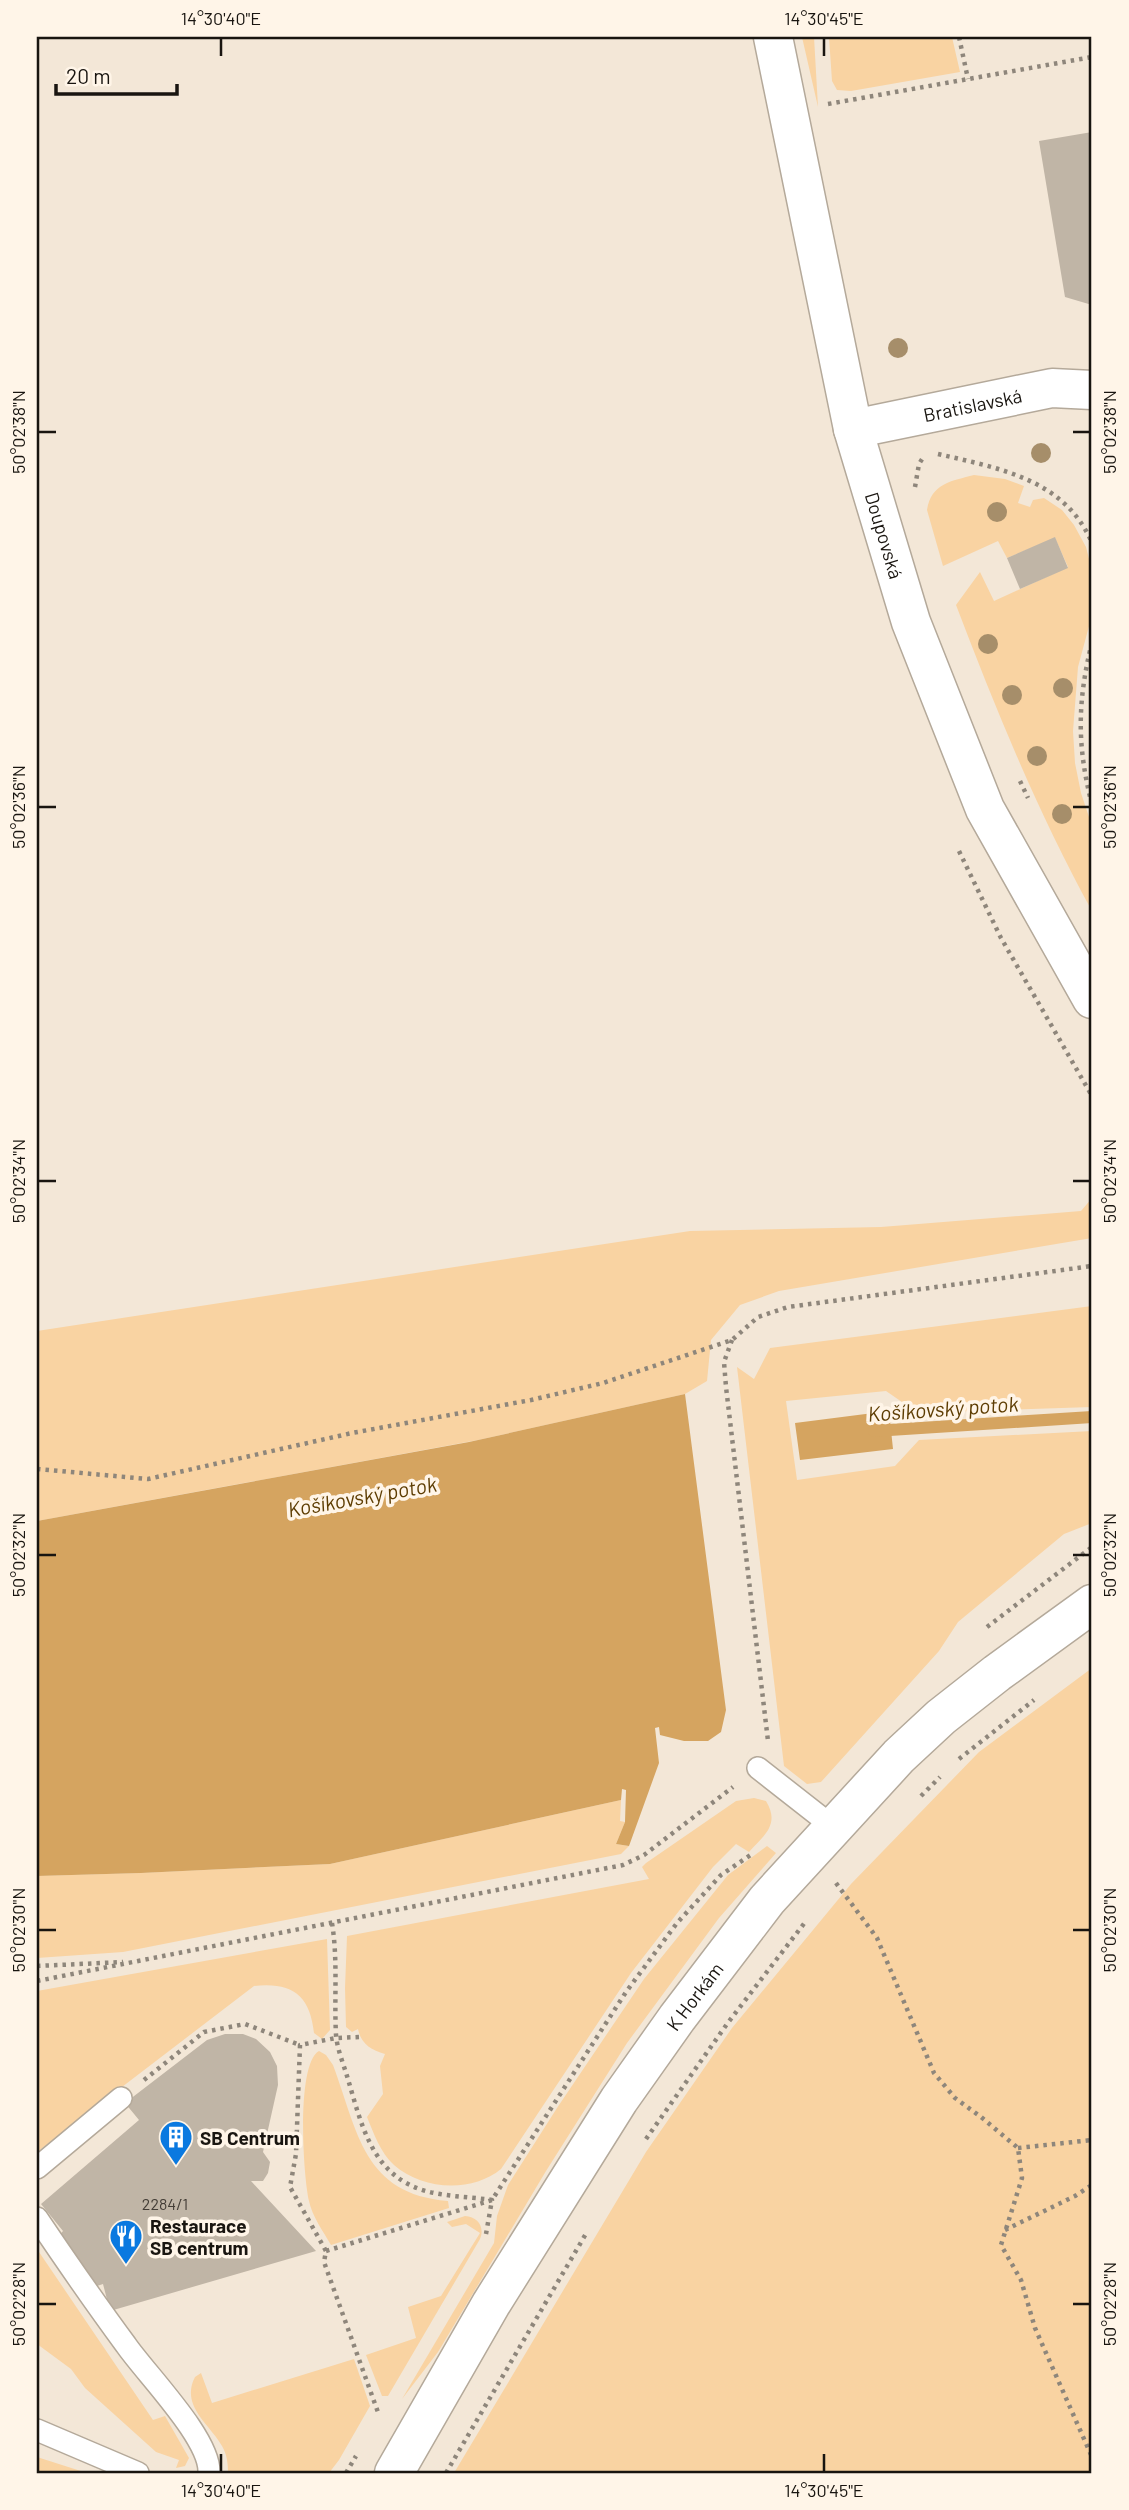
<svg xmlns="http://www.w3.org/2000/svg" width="1129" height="2510" viewBox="0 0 1129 2510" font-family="Barlow,sans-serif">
<rect width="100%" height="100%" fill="#f3e7d7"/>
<path fill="#f9d3a2" d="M 802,37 L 814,37 L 818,107 Z
M 829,37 L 952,37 L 960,72 L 851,91 L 837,90 L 832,81 Z
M 974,475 L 1005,479 L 1024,486 L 1018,503 L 1030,507 L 1033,500 L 1044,498 L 1062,510 L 1074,525 L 1086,547 L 1092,571 L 1092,615 L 1078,667 L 1073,731 L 1075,763 L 1081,793 L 1092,826 L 1092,911 C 1038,813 996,710 956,605 L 980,572 L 994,601 L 1068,567 L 1055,538 L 1007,558 L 998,541 L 943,566 L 927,510 C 931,483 952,481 974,475 Z
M 1092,1198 L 1092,1238 L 779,1291 L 740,1305 L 711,1340 L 707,1381 L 685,1394 L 478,1440 L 37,1521 L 37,1331 L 690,1231 L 881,1227 L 1081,1211 Z
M 1092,1306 L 1092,1407 L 918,1413 L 886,1391 L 786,1401 L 797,1480 L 895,1466 L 919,1440 L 1092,1431 L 1092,1523 L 1064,1534 L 958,1622 L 939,1651 L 821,1782 L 807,1784 L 784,1766 L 737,1367 L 754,1379 L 770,1348 Z
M 1092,1668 L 1092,2473 L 454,2473 L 646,2152 L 732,2028 L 851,1884 L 979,1752 Z
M 754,1798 L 766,1801 C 780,1824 765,1835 749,1852 L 736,1844 L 713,1867 L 631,1973 L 501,2169 C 472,2193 422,2190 394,2165 C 380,2152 374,2134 367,2117 L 383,2094 L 380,2066 L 385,2054 C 371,2050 361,2044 358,2029 L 352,2032 L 346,2027 L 345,1988 L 347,1936 L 649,1879 L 642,1867 L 646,1863 L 736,1801 Z
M 621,1800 L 620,1821 L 625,1822 L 616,1844 L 629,1846 L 621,1854 L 123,1952 L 37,1958 L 37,1876 L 141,1873 L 330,1864 Z
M 767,1846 L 776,1853 L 719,1918 L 627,2043 L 546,2171 L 438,2352 L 402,2399 L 494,2243 L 497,2216 L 508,2185 L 557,2108 L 644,1979 L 728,1875 Z
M 327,1939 L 330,2030 L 322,2039 L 314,2033 C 310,1995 292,1982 254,1986 L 37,2152 L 37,1991 Z
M 319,2051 L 326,2055 L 333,2065 C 358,2132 363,2194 448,2201 L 449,2208 L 331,2245 C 323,2231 312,2216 309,2201 C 303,2175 296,2064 319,2051 Z
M 465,2216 C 478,2217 485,2227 480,2239 L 388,2396 L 382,2396 L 366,2355 L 416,2338 L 408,2307 L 441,2296 L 480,2233 L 466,2224 L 452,2227 L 447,2222 Z
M 37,2249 L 153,2420 L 165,2416 L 189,2458 L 185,2466 L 176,2468 L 179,2460 L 156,2452 L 85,2388 L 71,2369 L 37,2344 Z
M 354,2359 L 370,2406 L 339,2460 L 329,2473 L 228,2473 C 228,2463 227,2455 222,2446 C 210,2424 180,2406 195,2377 L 201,2373 L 212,2403 Z
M 37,2457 L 87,2473 L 37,2473 Z"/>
<path fill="#d5a460" d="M 685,1394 L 726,1710 L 721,1732 L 708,1741 L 684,1741 L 660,1735 L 659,1727 L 655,1728 L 659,1763 L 629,1846 L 616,1844 L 625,1822 L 626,1790 L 622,1789 L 621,1800 L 330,1864 L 141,1873 L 37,1876 L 37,1521 L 469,1442 Z
M 889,1411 L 893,1449 L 800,1460 L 795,1423 Z"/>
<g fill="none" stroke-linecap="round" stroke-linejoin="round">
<path stroke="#d5a460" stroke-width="12" d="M 874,1431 L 1092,1417"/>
</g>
<path fill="#c0b5a6" d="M 1092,132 L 1092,305 L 1065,297 L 1039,141 Z
M 1055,537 L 1068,568 L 1020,589 L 1007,558 Z
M 225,2034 L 243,2034 L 256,2039 L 270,2052 L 277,2066 L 278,2085 L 263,2152 L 270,2162 L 268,2173 L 263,2181 L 251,2181 L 316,2251 L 110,2311 L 103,2284 L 91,2288 L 57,2238 L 63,2231 L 41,2204 L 139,2120 L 125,2103 L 207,2040 Z"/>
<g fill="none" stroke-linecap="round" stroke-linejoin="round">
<defs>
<path id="lane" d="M 758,1768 L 832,1826
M 37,2168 L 121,2098
M 37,2218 C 66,2261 95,2303 126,2345 C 146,2374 211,2439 209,2473
M 37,2430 L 138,2473"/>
<g id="street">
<path id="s1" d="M 853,429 L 1052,388 L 1092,390"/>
</g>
<g id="secondary">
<path id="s2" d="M 773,37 L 853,429 L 911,622 L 985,809 L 1092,999"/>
<path id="s3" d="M 394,2473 L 491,2304 L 619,2100 L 677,2018 L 767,1900 L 899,1756 L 941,1717 L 997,1673 L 1092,1604"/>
</g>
</defs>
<use href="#lane" stroke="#b4a99a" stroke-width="24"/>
<use href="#street" stroke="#b4a99a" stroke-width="41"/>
<use href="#secondary" stroke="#b4a99a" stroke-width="41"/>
<path stroke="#8e867b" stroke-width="4.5" stroke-dasharray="3.5 5" stroke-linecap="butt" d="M 959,37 L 968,79
M 828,104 L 1092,57
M 938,454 C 998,468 1065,479 1092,543
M 915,487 L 919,464 L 924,456
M 1092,642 C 1077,703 1077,746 1092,805
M 1020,781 L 1028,798
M 959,851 L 1001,938 L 1092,1096
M 732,1340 L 724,1362 L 726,1387 L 768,1741
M 37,1469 L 148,1479 L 352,1433 L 531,1400 L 603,1383 L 732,1340 L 758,1317 L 788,1307 L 1092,1266
M 987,1627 L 1092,1547
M 959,1759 L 1034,1700
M 921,1796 L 940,1777
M 836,1883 L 877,1938 L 934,2073 L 955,2098 L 981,2117 L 1018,2148 L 1022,2178 L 1001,2245 L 1021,2280 L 1035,2328 L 1092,2457
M 332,1923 C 338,1960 334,1997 336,2035 C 337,2048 343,2063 347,2076 C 359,2115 368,2163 408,2184 C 432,2197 465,2196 492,2200 L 486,2234
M 37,1966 L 123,1962
M 37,1981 L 623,1865 L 644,1855 L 733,1787
M 359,2037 L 336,2038 L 300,2045 L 296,2154 L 290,2187 L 326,2251 L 324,2262 L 379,2415
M 144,2080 L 204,2032 L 245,2024 L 300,2045
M 646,2139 L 727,2024 L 806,1921
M 1018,2148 L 1092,2140
M 1005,2230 L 1075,2196 L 1092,2185
M 326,2251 L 492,2200 L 626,1992 L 677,1923 L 721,1875 L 752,1854
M 346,2473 L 356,2456
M 446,2473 L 587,2232"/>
<use href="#lane" stroke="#fff" stroke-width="21"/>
<use href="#street" stroke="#fff" stroke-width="38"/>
<use href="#secondary" stroke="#fff" stroke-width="38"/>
</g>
<g fill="#a68e6a">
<circle cx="898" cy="348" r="10"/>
<circle cx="1041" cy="453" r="10"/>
<circle cx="997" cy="512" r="10"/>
<circle cx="988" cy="644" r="10"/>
<circle cx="1063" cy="688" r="10"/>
<circle cx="1012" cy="695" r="10"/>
<circle cx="1037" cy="756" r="10"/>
<circle cx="1062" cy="814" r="10"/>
</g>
<path fill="none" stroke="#191510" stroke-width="2.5" d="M 221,38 L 221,56M 824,38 L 824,56M 38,432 L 56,432M 1073,432 L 1090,432M 38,807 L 56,807M 1073,807 L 1090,807M 38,1181 L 56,1181M 1073,1181 L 1090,1181M 38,1555 L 56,1555M 1073,1555 L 1090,1555M 38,1930 L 56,1930M 1073,1930 L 1090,1930M 38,2304 L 56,2304M 1073,2304 L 1090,2304M 221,2454 L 221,2472M 824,2454 L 824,2472"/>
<defs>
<symbol id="building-pin" viewBox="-11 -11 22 30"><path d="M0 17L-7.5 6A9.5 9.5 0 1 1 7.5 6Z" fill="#0a79e0" stroke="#fff5e8"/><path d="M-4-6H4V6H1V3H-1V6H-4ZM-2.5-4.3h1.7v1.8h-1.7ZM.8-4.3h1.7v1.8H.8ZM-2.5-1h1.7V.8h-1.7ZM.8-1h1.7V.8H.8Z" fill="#fff"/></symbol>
<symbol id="restaurant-pin" viewBox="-11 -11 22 30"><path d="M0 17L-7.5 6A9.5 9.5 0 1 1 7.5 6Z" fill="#0a79e0" stroke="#fff5e8"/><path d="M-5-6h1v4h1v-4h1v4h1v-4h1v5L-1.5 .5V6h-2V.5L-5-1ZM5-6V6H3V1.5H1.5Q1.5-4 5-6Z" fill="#fff"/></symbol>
</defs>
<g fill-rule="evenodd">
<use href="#building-pin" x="157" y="2118" width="38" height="52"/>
<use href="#restaurant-pin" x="107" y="2217" width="38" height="52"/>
</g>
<g text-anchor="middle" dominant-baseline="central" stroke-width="7" stroke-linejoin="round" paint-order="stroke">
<g font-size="16" fill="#433d36">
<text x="165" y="2203">2284/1</text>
</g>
<g font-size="19" fill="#191510" stroke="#fff5e8">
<text stroke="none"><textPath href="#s1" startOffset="122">Bratislavská</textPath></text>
<text stroke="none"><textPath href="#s2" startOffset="511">Doupovská</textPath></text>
<text stroke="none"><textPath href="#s3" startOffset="564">K Horkám</textPath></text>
</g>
<g font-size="19" font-weight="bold" fill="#191510" stroke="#fff5e8" text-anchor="start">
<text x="200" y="2137">SB Centrum</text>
<text x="150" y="2225">Restaurace<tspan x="150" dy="22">SB centrum</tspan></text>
</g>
<g font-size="21" font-style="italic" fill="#5e3d03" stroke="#fff5e8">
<text transform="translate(943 1408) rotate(-4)">Košíkovský potok</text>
<text transform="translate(362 1496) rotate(-10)">Košíkovský potok</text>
</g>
</g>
<rect width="1129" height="2510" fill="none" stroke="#fff5e8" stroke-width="77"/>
<path d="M56 84v10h121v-10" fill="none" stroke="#191510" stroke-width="3.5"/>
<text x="66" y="84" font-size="21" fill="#191510" stroke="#fff5e8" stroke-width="5" paint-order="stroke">20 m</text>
<rect x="38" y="38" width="1052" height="2434" fill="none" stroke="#191510" stroke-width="2.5"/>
<g font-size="18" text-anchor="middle" fill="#191510">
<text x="221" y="25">14°30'40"E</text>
<text x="824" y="25">14°30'45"E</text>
<text transform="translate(19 432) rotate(-90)" y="6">50°02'38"N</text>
<text transform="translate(1110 432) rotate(-90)" y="6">50°02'38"N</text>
<text transform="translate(19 807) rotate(-90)" y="6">50°02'36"N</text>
<text transform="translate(1110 807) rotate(-90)" y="6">50°02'36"N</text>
<text transform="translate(19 1181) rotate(-90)" y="6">50°02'34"N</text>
<text transform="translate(1110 1181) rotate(-90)" y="6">50°02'34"N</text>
<text transform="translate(19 1555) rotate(-90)" y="6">50°02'32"N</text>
<text transform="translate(1110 1555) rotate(-90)" y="6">50°02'32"N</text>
<text transform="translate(19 1930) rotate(-90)" y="6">50°02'30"N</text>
<text transform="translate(1110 1930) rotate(-90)" y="6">50°02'30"N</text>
<text transform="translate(19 2304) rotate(-90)" y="6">50°02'28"N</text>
<text transform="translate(1110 2304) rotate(-90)" y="6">50°02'28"N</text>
<text x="221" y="2497">14°30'40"E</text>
<text x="824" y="2497">14°30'45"E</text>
</g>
</svg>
